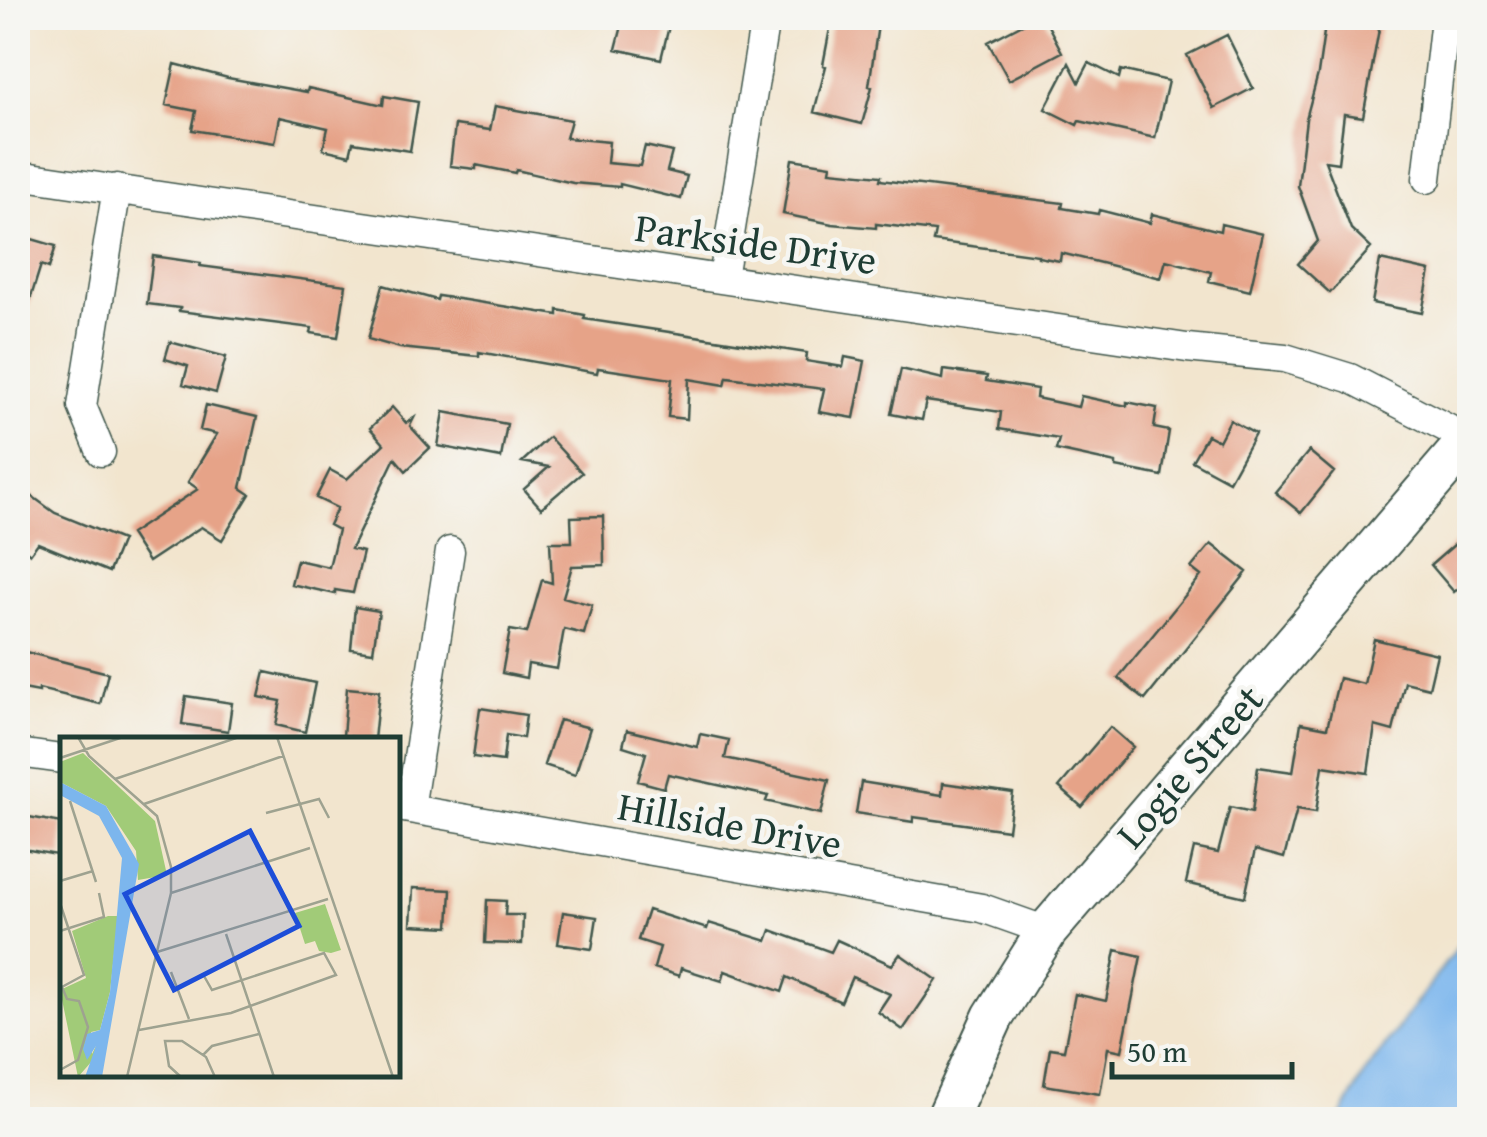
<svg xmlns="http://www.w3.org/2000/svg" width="1487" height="1137" viewBox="0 0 1487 1137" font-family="'Gentium Book Plus',serif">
<rect width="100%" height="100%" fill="#f6f6f2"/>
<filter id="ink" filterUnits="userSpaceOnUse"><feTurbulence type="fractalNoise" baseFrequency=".01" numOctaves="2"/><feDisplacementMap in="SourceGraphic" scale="20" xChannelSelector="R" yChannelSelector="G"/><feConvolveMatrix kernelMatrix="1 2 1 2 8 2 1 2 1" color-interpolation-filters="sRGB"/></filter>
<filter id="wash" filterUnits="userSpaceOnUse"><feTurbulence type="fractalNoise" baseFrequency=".0048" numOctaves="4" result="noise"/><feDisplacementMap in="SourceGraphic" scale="40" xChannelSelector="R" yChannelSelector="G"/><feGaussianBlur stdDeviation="2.25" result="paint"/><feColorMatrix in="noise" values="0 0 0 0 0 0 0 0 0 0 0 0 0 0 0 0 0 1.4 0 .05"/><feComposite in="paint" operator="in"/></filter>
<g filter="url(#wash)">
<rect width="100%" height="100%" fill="#f2e5ce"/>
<path fill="#7cb6ed" stroke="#4e7a90" stroke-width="2.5" d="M 1469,931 L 1469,1119 L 1340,1119 L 1363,1076 Z"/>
<g id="blocks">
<path fill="#e6a388" d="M 624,18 L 671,18 L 661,59 L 616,49 Z
M 832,18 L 879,18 L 869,86 L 872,87 L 862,124 L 814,112 L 826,66 L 823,65 Z
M 1034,18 L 1044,18 L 1062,52 L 1009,80 L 988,42 Z
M 1326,18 L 1381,18 L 1363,117 L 1344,114 L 1338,163 L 1325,161 L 1351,229 L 1371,248 L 1330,293 L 1298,264 L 1318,241 L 1298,186 L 1306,119 L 1318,74 Z
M 1227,35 L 1253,88 L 1214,108 L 1187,55 Z
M 1069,63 L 1079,82 L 1089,63 L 1119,78 L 1121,70 L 1168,81 L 1155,138 L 1079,121 L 1077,125 L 1045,109 Z
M 175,64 L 228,78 L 307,92 L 308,88 L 383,105 L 384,96 L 418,102 L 410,151 L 353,142 L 350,155 L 323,149 L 328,128 L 280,117 L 275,143 L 192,130 L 196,111 L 166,105 Z
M 495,106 L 571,120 L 566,138 L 609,142 L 607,163 L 640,166 L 645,146 L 672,152 L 667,171 L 687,176 L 681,199 L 620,184 L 620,187 L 573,183 L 516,170 L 515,173 L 476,165 L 476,169 L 450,166 L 455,125 L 490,130 Z
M 792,159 L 831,165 L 830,171 L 881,176 L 880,180 L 1063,203 L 1062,208 L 1098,214 L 1099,210 L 1150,223 L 1152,214 L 1220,231 L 1221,224 L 1263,234 L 1250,291 L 1209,281 L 1211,272 L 1166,260 L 1161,278 L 1061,253 L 1060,261 L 1038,257 L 1038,255 L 933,241 L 935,231 L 876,224 L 876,228 L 832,224 L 783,214 Z
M 18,235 L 56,246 L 49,268 L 41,265 L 22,326 L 18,326 Z
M 153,256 L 201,263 L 200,266 L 346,285 L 338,337 L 311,333 L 312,328 L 179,311 L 180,308 L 147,304 Z
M 1380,260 L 1430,271 L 1422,313 L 1372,303 Z
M 383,285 L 437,300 L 438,296 L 465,300 L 558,315 L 558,310 L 585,315 L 584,319 L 807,353 L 806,361 L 843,367 L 845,357 L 865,361 L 854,418 L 819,412 L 824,389 L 727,377 L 725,385 L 689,379 L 687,419 L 668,417 L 672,379 L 598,368 L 597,373 L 479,352 L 479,356 L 400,348 L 368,339 Z
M 170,342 L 226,357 L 216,393 L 183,384 L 188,366 L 165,359 Z
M 901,369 L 943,379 L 944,370 L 987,376 L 986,381 L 1037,389 L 1036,398 L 1078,407 L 1081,396 L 1127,406 L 1127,402 L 1157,408 L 1154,428 L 1169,431 L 1162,476 L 1116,467 L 1116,463 L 1056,450 L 1059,439 L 999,429 L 1001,412 L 926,401 L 922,420 L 891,414 Z
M 206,405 L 257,417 L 241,488 L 250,494 L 222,540 L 201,527 L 148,562 L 130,534 L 198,489 L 188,482 L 217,434 L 200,430 Z
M 392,407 L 406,423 L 414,418 L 410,426 L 430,448 L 406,471 L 395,458 L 351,549 L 363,552 L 353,593 L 335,590 L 335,594 L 291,584 L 297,560 L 329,567 L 338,530 L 329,525 L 337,508 L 316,498 L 330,470 L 347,479 L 384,444 L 370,428 Z
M 444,412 L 507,424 L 501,458 L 438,446 Z
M 1230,420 L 1255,434 L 1229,481 L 1192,461 L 1207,435 L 1219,441 Z
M 549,437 L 582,473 L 541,508 L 524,489 L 549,467 L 522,462 Z
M 1309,451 L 1334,472 L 1301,513 L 1275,492 Z
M 18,486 L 55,513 L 122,540 L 109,572 L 38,543 L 30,554 L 18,544 Z
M 603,516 L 604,565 L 572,566 L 563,597 L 592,605 L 584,634 L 564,629 L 557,669 L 528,664 L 526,678 L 502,673 L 510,630 L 527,633 L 542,580 L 552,583 L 550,542 L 572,542 L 571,517 Z
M 1470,531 L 1470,579 L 1454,592 L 1431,565 Z
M 1211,544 L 1247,572 L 1145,700 L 1118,678 L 1201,576 L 1191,568 Z
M 355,607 L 379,611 L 373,652 L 351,649 Z
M 1374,639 L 1437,654 L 1429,688 L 1405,682 L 1393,731 L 1375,726 L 1368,773 L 1323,766 L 1316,812 L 1297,809 L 1284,858 L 1255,850 L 1245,897 L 1186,883 L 1194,848 L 1218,853 L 1230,807 L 1252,812 L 1258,767 L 1293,772 L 1301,723 L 1327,728 L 1339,678 L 1364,684 Z
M 18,650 L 108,673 L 100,704 L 39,689 L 39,692 L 18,688 Z
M 265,672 L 315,683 L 305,732 L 276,725 L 281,701 L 259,697 Z
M 347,688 L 379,691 L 374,740 L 343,736 Z
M 186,696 L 232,703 L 228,731 L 182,724 Z
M 480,708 L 526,715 L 523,738 L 506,735 L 503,761 L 473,757 Z
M 559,720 L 590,728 L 575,775 L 544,765 Z
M 1110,727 L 1133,747 L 1082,807 L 1059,787 Z
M 627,730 L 697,747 L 700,734 L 729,740 L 725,758 L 829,780 L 821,814 L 766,801 L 768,796 L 668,774 L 664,788 L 638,781 L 646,753 L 623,746 Z
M 861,782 L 942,795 L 943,783 L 1013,793 L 1008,830 L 913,817 L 913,822 L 856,813 Z
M 18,815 L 62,823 L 62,856 L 18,848 Z
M 413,888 L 451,890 L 449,927 L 411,925 Z
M 487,900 L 506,901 L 505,915 L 523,915 L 522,944 L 485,943 Z
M 648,910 L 707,929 L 709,923 L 767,941 L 771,930 L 831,952 L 837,940 L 892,965 L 900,954 L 937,980 L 903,1030 L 878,1012 L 890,994 L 852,977 L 841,1002 L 787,977 L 782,992 L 725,971 L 722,981 L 681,968 L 679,976 L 654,968 L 660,947 L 638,940 Z
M 563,912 L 597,917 L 592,949 L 558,944 Z
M 1116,950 L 1141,956 L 1122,1051 L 1108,1048 L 1100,1094 L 1044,1085 L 1050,1048 L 1064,1050 L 1075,994 L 1106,1001 Z"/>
</g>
</g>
<g filter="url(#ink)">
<use href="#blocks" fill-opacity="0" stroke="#3f564b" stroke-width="2.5"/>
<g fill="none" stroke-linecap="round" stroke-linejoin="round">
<defs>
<path id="street" d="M 18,175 L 1187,348 L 1285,358 L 1350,378 L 1468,439
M 1427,179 L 1445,18
M 723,278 L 765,18
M 101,452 L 82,406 L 117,188
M 18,753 L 62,759
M 398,807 L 982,908 L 1047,931
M 410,809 L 450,551"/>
<path id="secondary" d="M 946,1120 L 993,1017 L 1047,931 L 1470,438"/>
</defs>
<use href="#street" stroke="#3f564b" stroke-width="31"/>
<use href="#secondary" stroke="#3f564b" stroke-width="44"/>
<use href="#street" stroke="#fff" stroke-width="28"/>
<use href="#secondary" stroke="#fff" stroke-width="40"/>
</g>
</g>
<g text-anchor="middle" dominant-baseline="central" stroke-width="9" stroke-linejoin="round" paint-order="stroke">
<g font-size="40" fill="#1f3d34" stroke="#f6f6f2">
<text transform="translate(756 243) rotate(8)">Parkside Drive</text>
<text transform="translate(1189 766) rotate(-49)">Logie Street</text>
<text transform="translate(730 824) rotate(10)">Hillside Drive</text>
</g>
</g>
<g transform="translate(60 737)">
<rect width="340" height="340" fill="#f2e5ce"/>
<path d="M 23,16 L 95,84 L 107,138 L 78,143 L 76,114 L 46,69 L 0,45 L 0,25 ZM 265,167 L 281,213 L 271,216 L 259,214 L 255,204 L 245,207 L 235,176 ZM 48,179 L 58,179 L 50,255 L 40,293 L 31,295 L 32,317 L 37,307 L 32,324 L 18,340 L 0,253 L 26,241 L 12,194 Z" fill="#a1cb78"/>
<path d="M 0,45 L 46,69 L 79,127 L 42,340 L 25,340 L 36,309 L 27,323 L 23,312 L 27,297 L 40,293 L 50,255 L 62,121 L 39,79 L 0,58 Z" fill="#7cb6ed"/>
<path fill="none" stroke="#9ea290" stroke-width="2.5" d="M 18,0 L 29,19 L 97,79 L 111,130 L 111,156 L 67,340M 217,0 L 333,340M 0,21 L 63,0M 55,42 L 179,0M 10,64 L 36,145M 84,67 L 223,19M 206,76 L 259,62 L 269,81M 0,144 L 33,134M 111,156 L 250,111M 0,166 L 24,238 L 0,251M 0,194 L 44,180 L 39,156M 166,197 L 214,340M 97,215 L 268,162M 111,235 L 129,282M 79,293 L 171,276 L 276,238 L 264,216 L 152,253 L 144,239M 143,318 L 152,309 L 199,297M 0,333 L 18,323 L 28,290 L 19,264 L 7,262 L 2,250M 121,340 L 109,329 L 105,304 L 122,304 L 146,320 L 155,340"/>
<path fill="#1d4ed8" fill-opacity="0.15" stroke="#1d4ed8" stroke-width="5" d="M 190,94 L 239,189 L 114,253 L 65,157 Z"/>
<rect width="340" height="340" fill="none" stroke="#1f3d34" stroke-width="5"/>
</g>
<rect width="1487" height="1137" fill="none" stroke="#f6f6f2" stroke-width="60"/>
<path d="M1112 1062v15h180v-15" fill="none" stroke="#1f3d34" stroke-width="5"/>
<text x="1127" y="1062" font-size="30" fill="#1f3d34" stroke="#f6f6f2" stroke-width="8" paint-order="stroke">50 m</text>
</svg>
